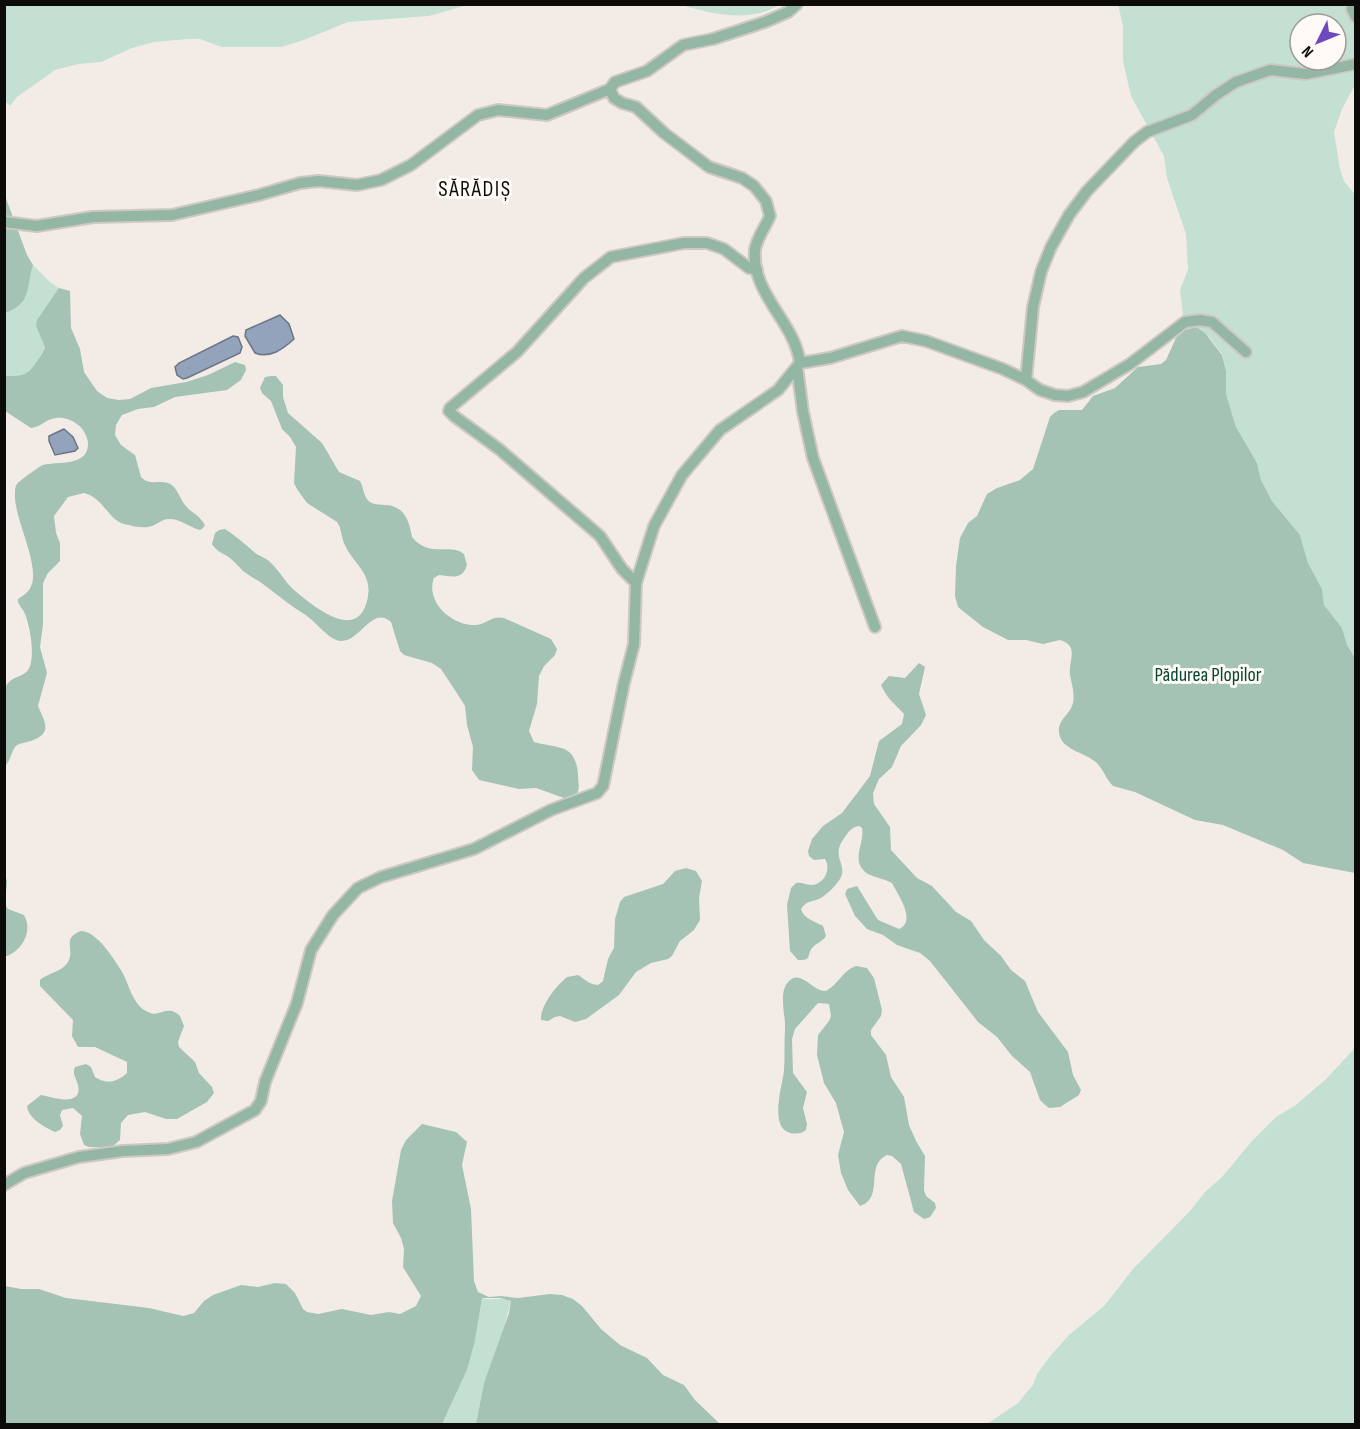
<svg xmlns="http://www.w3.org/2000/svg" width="1360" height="1429" viewBox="0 0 1360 1429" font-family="'Sofia Sans Condensed',sans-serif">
<rect width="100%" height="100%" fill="#f3ece6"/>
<path fill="#c4e0d2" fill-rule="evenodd" d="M 4,5 L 467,5 L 429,16 L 348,22 L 304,40 L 281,47 L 222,47 L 200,39 L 188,39 L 154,42 L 132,48 L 101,62 L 78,64 L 55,70 L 17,97 L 10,106 L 5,101 Z
M 681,5 L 779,5 C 749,23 712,14 681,5 Z
M 1118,5 L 1355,5 L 1355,85 L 1342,109 L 1334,132 L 1340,169 L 1344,181 L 1356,196 L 1355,658 L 1347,645 L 1342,628 L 1324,605 L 1322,589 L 1308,563 L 1300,535 L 1272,501 L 1261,480 L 1257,463 L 1236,427 L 1226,394 L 1226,371 L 1222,354 L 1209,337 L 1190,328 L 1185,330 L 1180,290 L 1188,269 L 1186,234 L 1167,178 L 1164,156 L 1131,96 L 1123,61 L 1123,26 ZM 1300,24 L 1336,24 L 1336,60 L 1300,60 Z
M 33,265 L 50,282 L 59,288 L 50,302 L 39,331 L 45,347 C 43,354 39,358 35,364 C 26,377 19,377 5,376 L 5,313 C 31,304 26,286 33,265 Z
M 1355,1048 L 1355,1424 L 987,1424 L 1018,1403 L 1033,1385 L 1037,1374 L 1051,1355 L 1069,1335 L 1105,1305 L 1133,1269 L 1190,1211 L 1205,1192 L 1222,1177 L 1252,1141 L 1276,1117 L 1296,1105 L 1326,1079 Z
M 482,1298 C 492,1301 501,1297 511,1301 L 497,1352 L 484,1383 L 476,1424 L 442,1424 L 467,1370 L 475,1341 Z"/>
<path fill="#a4c3b4" d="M 4,193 L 27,255 L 33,265 C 26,287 32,304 5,313 Z
M 59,288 L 70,291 L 71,328 L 80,349 L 84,372 L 97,391 L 107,398 L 119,400 L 130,399 L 151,388 L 186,382 L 208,375 L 235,362 L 245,365 L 246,370 L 241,380 L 227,390 L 175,397 L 154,407 L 138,409 L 122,415 L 116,425 L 115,435 L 121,445 L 135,455 L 141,477 C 150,486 157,480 168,483 C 177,486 180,499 185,505 C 192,514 197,512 205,525 L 203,528 L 200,530 C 189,527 181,519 169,519 C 162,519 158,524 152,526 C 144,529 133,526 124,524 C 108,520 104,498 84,493 L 68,497 L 54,516 L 56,533 L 60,543 L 60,561 L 48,573 L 43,583 L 43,624 L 40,647 L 47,673 L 38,706 C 44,721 54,733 31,741 C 27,742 21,743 17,745 C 11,750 12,759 5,766 L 6,686 C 13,675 22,678 28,670 C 36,658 30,626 25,614 C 23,609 20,607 18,602 L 18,599 C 22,596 26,594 29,590 C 44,570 13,519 15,493 C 15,490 15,486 17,484 C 19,481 40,466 43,465 C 57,461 88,467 88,444 C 88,437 83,428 77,424 C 72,420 63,417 56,418 C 46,419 41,427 31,428 L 5,411 L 5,376 C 19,376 26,377 35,364 C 39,358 43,354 45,347 L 36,326 L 37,320 Z
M 1196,327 L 1205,333 L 1222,355 L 1226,371 L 1226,394 L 1236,427 L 1257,463 L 1261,480 L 1272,501 L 1300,535 L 1308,563 L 1322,589 L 1324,605 L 1342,628 L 1347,645 L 1355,658 L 1355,873 L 1303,863 L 1283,850 L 1223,825 L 1195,820 L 1135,792 L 1113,786 C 1106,779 1103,769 1097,763 C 1085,752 1060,750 1059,732 C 1058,719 1070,715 1073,703 C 1075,694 1072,685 1070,675 C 1068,661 1080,646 1060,640 L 1043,644 L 1026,640 L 1008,640 L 983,627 L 958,607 L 955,596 L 956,566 L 960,538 L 968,523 L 977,516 L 987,494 L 997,488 L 1020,480 L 1033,469 L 1050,417 L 1054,413 L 1059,410 L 1082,410 L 1093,396 L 1115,388 L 1138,367 L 1161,364 L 1166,360 L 1176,338 L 1185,330 Z
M 271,376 L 276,376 L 283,385 L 283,397 L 288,413 L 322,443 L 339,472 L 360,481 C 364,488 363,497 370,502 C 374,505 379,504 384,505 C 404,505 409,520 412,537 C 430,559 450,542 464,554 L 467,565 C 462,581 452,576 439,575 L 434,578 C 425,602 452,626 476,625 C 487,624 492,615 504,618 L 551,639 L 557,649 L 555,655 L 544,666 L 539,676 L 537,704 L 529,731 L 534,742 C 559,749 575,743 578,774 C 578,783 581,789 575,797 L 564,798 L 536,788 L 519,789 L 479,780 L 472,770 L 473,747 L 467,725 L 465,706 L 462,701 L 441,669 L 432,663 L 404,655 L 400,651 L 391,622 C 372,605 361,641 341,641 C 329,641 315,620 304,614 C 291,606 279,596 267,587 C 259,581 251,577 243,571 C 239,567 235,562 230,558 C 223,553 217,552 212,544 L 215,533 L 219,530 L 225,529 C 236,536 245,544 254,552 C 259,556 266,558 270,562 C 279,570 285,582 294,590 C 314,607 360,645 368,596 C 372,572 352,563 344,543 C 341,536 342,529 337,522 L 307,503 L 297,489 L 294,483 L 296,447 L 290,437 L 282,429 L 271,401 L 262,393 L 260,388 L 265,377 Z
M 919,663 L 925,667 L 919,694 L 926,715 L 921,725 L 901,746 L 892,767 L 879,779 L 873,793 L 874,804 L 890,827 L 891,850 L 917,878 L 932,886 L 956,912 L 971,921 L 984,940 L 1001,956 L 1011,970 L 1025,981 L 1038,1012 L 1068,1052 L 1073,1075 L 1081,1090 L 1079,1095 L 1060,1107 L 1049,1108 L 1044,1104 L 1040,1100 L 1030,1072 L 1012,1056 L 997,1037 L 978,1022 L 930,961 L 920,953 L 897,945 L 883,935 L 867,929 L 855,916 L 845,894 L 847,889 L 857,886 L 878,920 L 899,929 C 917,921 898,895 892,883 C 885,879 876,878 868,874 C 849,862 865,844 862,828 L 859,826 C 852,827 849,831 845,837 C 830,856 847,863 841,877 C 838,884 827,894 821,898 C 813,902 807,900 801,909 C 804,919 814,921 823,926 L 826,936 C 822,942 818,942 813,947 C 806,954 813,961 798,960 L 790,951 L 787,905 L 791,888 L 796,883 C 802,882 805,885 811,885 C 823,885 832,870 825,859 L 814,860 L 809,856 L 808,851 L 812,839 L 823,826 L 842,813 L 870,776 L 879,741 L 902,724 L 904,714 C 895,704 887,699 881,685 L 889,676 L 905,678 Z
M 686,868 L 696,871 L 702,881 L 699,898 L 700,920 L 694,930 L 680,941 L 672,956 L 668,959 L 651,963 L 636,972 L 619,995 L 586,1019 L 575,1022 L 560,1016 L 555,1017 L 548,1021 L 541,1020 C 540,1006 556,986 567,977 L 578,975 C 586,980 588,984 598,985 L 603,981 L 608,959 L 614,948 L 615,919 L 620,902 L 624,897 L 663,884 L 675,871 Z
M 4,872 L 7,881 L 5,904 L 8,909 L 24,915 C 33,931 23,949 7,956 L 4,955 Z
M 81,931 C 97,931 113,958 121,970 C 131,987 132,1009 154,1014 C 165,1012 170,1007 180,1016 L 184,1026 L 178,1042 L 179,1047 L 195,1062 L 199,1073 L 212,1087 L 214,1093 L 207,1102 L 177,1119 L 166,1119 L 145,1112 L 128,1115 L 121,1123 L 120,1140 L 112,1147 L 89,1147 L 84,1145 L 80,1134 L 82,1116 L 73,1108 L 62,1110 L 60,1115 L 63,1126 L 60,1130 L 55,1132 C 44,1127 28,1118 27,1106 L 41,1095 C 51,1097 83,1108 78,1085 C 76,1077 72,1075 75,1067 L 86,1064 L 91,1067 L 95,1077 C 107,1085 117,1082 127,1073 L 127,1062 L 95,1047 L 78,1047 L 72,1036 L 73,1020 L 40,986 L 40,980 C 49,972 64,972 69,960 C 74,947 62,938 81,931 Z
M 856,966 L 867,968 L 874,978 L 882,1010 L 881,1016 L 871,1030 L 871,1035 L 886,1055 L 891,1077 L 904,1097 L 909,1125 L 916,1141 L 925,1156 L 924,1190 L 926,1196 L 935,1203 L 936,1208 L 930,1217 L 924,1219 L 914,1212 L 901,1164 L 892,1156 L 887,1155 C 864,1165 885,1198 860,1206 L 848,1190 L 841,1173 L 838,1155 L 844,1132 L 836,1103 L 824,1083 L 817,1055 L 818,1035 L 829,1021 L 831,1016 L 829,1004 L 818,1003 L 795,1029 L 792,1039 L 793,1073 L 807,1092 L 803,1108 L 807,1124 L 806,1130 L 801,1133 C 765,1139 782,1088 784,1071 C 785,1057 784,1043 785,1029 C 786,1015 777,991 790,980 C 802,970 813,992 826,991 C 839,984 842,971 856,966 Z
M 422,1124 L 456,1132 L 467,1142 L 462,1165 L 471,1209 L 474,1281 L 478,1292 L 489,1297 L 500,1296 L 518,1298 L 550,1294 L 562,1295 L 573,1299 L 582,1306 L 601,1329 L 620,1345 L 647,1358 L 663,1375 L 684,1385 L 695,1400 L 720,1424 L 476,1424 L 484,1383 L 509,1313 L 511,1301 L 500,1298 L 482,1298 L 475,1341 L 467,1370 L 442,1424 L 5,1424 L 5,1286 L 21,1289 L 39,1289 L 66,1298 L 149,1308 L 183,1316 L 194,1313 L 204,1301 L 213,1295 L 241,1285 L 258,1287 L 275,1283 L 286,1284 L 295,1293 L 303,1309 L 307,1312 L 318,1314 L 342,1309 L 371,1315 L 389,1312 L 400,1314 L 416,1306 L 421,1296 L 403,1267 L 404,1249 L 401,1238 L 393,1223 L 392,1201 L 401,1150 L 406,1140 Z"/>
<path fill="#93a3bc" stroke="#6b7586" stroke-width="1.5" d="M 280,315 L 289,324 L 294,339 C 283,349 270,359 255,353 L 245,336 L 246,330 Z
M 233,336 L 238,337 L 242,347 L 240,353 L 187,378 L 183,379 L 177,375 L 175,367 L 179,363 Z
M 64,429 L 73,437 L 78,448 L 75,451 L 55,455 L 49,441 L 49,436 Z"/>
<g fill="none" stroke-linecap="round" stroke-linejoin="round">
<defs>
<path id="minor" d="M 1355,4 L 1352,9 L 1356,17
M 4,222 L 37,226 L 93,217 L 172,215 L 259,195 L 300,183 L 319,181 L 357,185 L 381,180 L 411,165 L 478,115 L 498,110 L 547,115 L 610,89 L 615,82 L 647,71 L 683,45 L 713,39 L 765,22 L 788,12 L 797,4
M 800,363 L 830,358 L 902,336 L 926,341 L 1003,369 L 1026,380 L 1040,390 L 1055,395 L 1068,396 L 1083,392 L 1130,364 L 1185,322 L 1200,320 L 1212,322 L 1246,352
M 797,367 L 803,412 L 813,458 L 875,627
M 1026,380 L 1033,307 L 1041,272 L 1051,247 L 1069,215 L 1087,191 L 1134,142 L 1147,132 L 1192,115 L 1216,95 L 1236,82 L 1270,70 L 1306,74 L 1356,64
M 636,583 L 622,569 L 600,536 L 499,449 L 454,416 L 449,411 L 450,408 L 517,352 L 584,278 L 611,257 L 684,243 L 707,243 L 724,249 L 749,268 L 757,270
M 4,1185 L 24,1173 L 79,1157 L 123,1151 L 168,1149 L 196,1142 L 255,1110 L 261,1101 L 265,1082 L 297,1003 L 311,950 L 333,915 L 358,888 L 381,877 L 474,849 L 551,810 L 597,793 L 603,786 L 624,683 L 634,644 L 636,583 L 654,526 L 682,475 L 720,430 L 778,390 L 800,363 C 795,322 751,294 755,250 C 756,239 766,226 770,216 L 766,201 L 754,186 L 742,178 L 709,167 L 664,133 L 636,107 L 622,103 L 614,98 L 610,89"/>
</defs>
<use href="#minor" stroke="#cec8c3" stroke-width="14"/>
<use href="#minor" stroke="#93b6a5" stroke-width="10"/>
</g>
<g text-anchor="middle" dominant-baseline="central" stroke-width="6" stroke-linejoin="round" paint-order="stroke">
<g font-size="20" fill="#074630" stroke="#fefaf6">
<text x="1208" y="675">Pădurea Plopilor</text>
</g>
<g font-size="22" letter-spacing="1.5" fill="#0d0b09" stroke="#fefaf6">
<text x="475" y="189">SĂRĂDIȘ</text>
</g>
</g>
<rect width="1360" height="1429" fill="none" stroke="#0d0b09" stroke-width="12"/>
<g transform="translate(1318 42) rotate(227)"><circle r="28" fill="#fefaf6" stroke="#9e9a97" stroke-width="1.5"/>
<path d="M0-4.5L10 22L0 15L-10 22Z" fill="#6d48c1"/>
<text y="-9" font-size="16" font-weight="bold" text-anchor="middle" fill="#0d0b09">N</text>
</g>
</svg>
